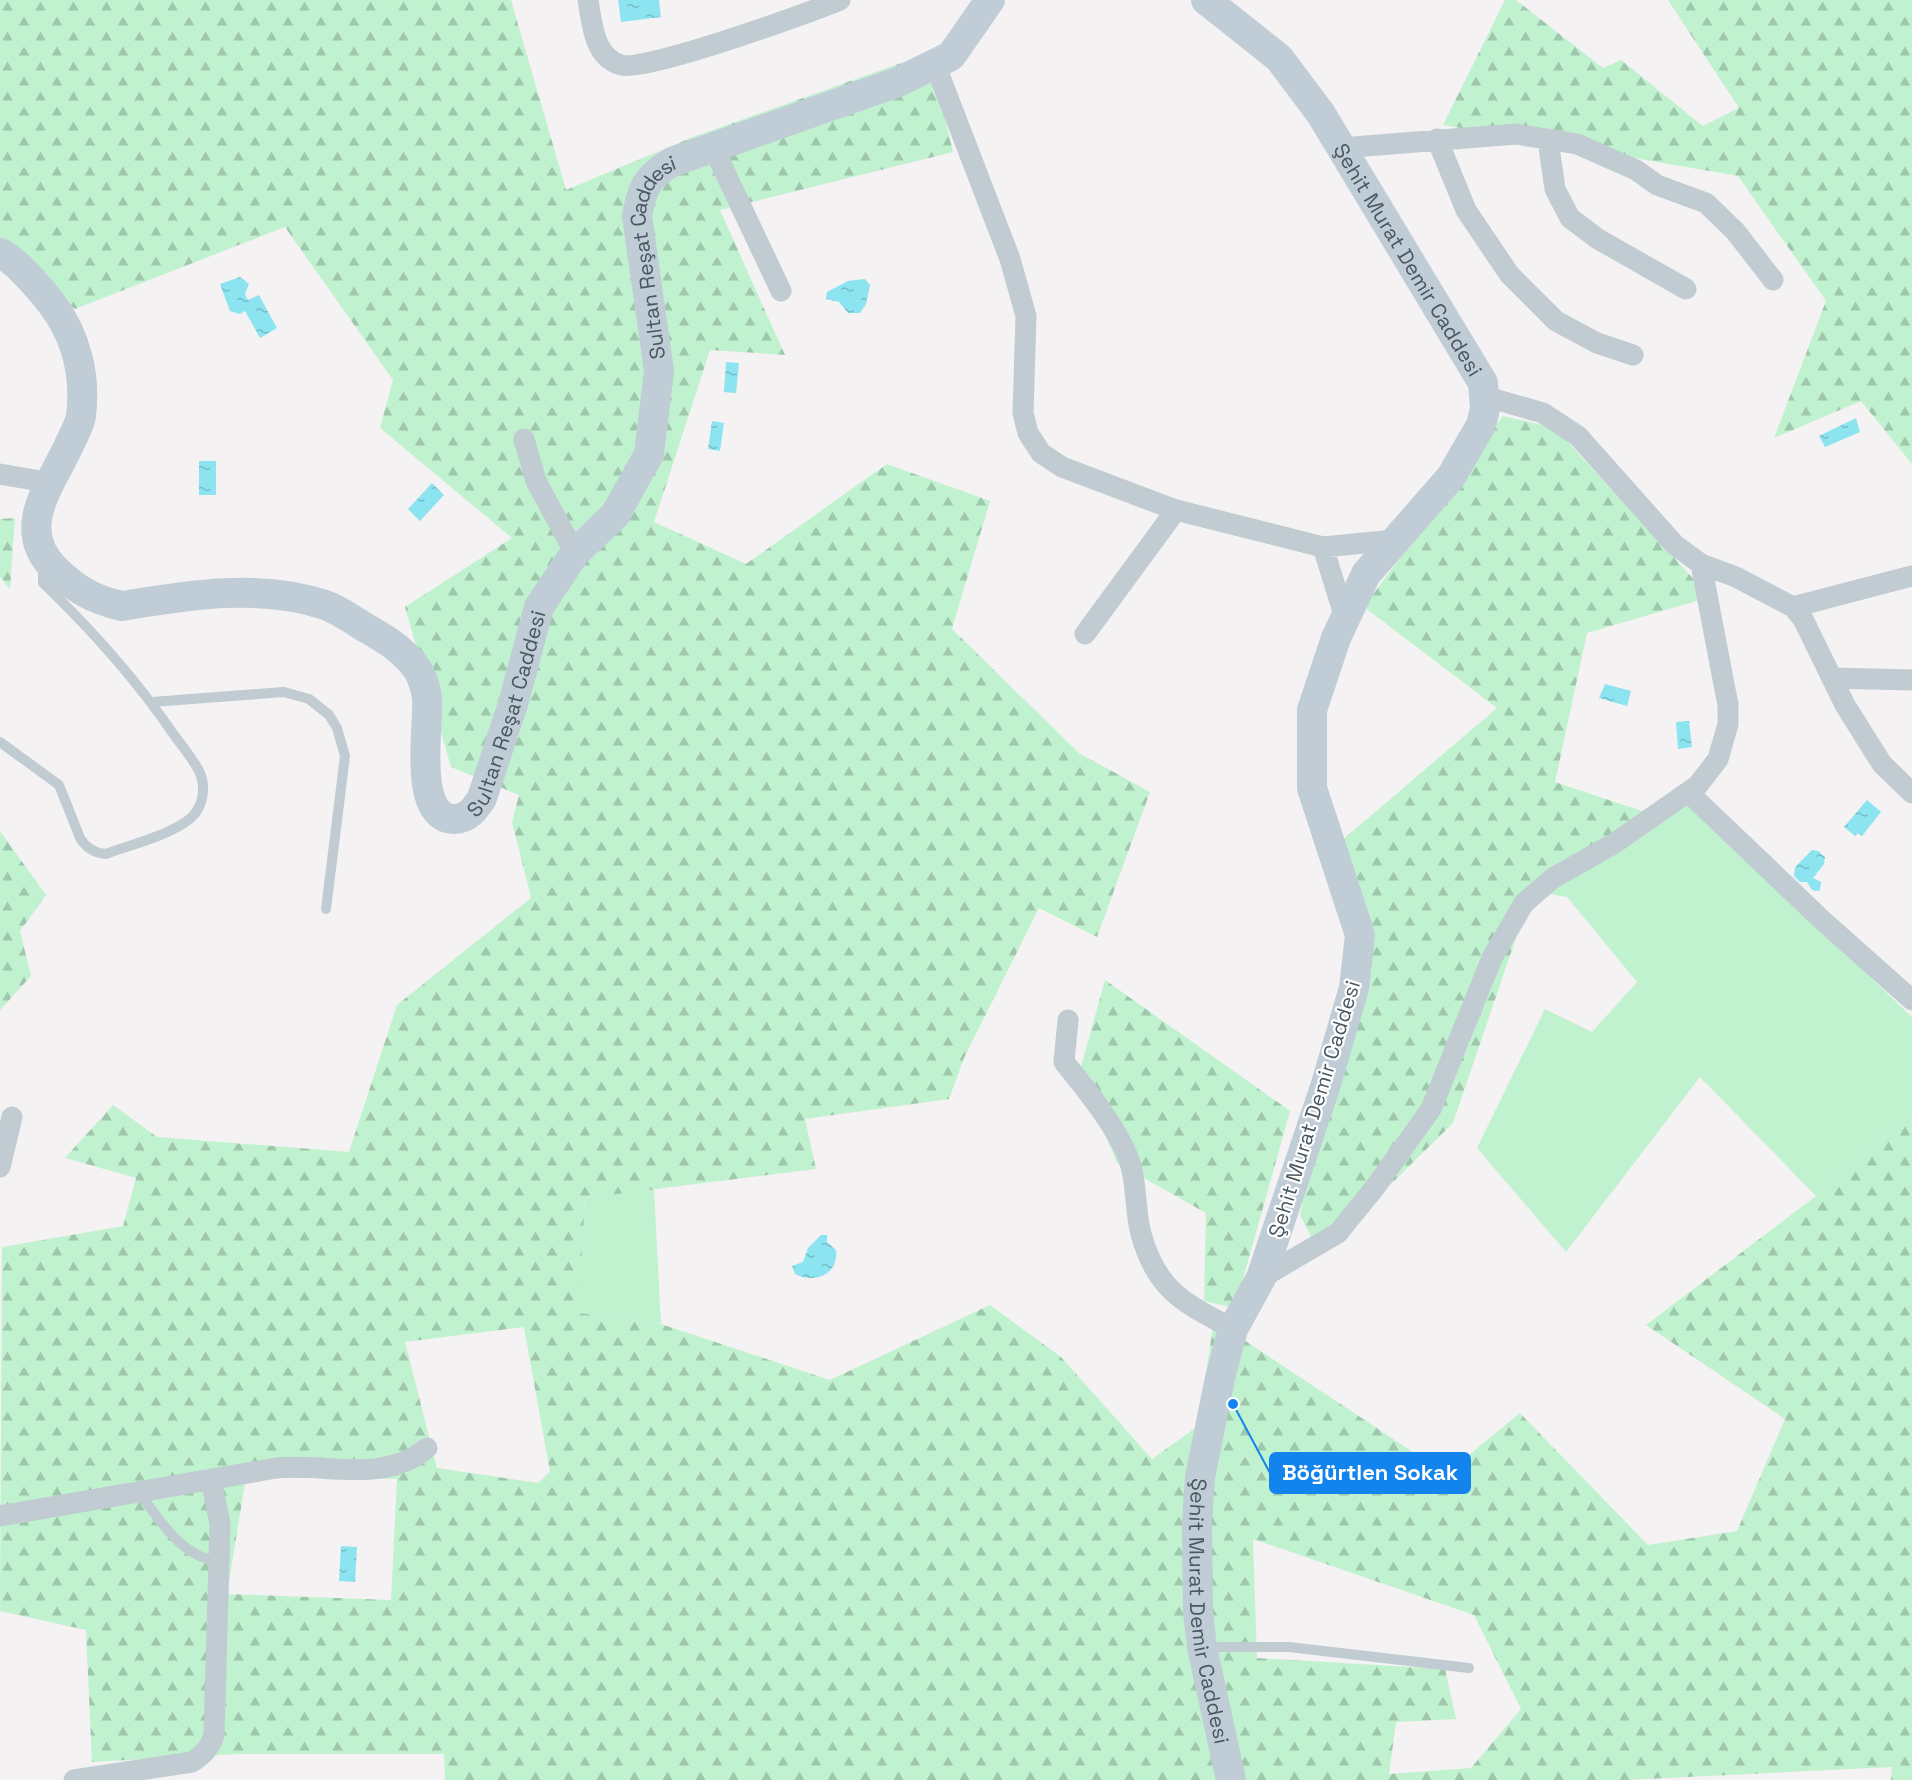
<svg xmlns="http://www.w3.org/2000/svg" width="1912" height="1780" viewBox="0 0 1912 1780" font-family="'Space Grotesk',sans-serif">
<defs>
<pattern id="forest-firs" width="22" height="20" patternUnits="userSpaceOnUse" patternTransform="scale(1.5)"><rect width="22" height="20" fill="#c1f2d0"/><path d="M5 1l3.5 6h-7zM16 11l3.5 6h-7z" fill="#9fc7ac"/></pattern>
<pattern id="water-ripples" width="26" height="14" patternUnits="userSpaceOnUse" patternTransform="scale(1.5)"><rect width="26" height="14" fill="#8ce4f1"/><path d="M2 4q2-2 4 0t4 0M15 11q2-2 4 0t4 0" fill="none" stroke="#74bcc7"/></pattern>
</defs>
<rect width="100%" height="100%" fill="#f4f2f2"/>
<path fill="#c1f2d0" d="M 1690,805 L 1912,1017 L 1912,1115 L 1816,1196 L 1700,1077 L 1566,1252 L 1477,1148 L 1545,1009 L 1592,1032 L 1637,982 L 1567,897 L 1532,891 L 1682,806 Z
M 654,1188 L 661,1324 L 578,1313 L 585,1198 Z"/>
<path fill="url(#forest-firs)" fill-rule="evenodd" d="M 0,0 L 511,0 L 566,190 L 693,137 L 929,53 L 953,152 L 720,210 L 785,355 L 710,350 L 654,522 L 746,564 L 887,464 L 990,501 L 952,629 L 1079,753 L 1150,792 L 1097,937 L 1039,908 L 964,1058 L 949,1099 L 805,1119 L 816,1169 L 585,1198 L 579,1313 L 661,1324 L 830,1380 L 990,1305 L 1061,1357 L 1152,1459 L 1198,1426 L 1214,1320 L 1446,1474 L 1520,1413 L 1648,1545 L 1737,1531 L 1785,1419 L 1646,1325 L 1816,1196 L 1912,1115 L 1912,1780 L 1891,1780 L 1892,1767 L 1625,1780 L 445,1780 L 444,1754 L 238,1754 L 92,1762 L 86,1630 L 0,1611 L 2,1247 L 123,1226 L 136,1178 L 65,1158 L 113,1105 L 157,1137 L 349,1152 L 397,1005 L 531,898 L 512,822 L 519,795 L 451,767 L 405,607 L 512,538 L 380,428 L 393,380 L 285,227 L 75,309 L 0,251 ZM 524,1327 L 550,1472 L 538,1483 L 437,1468 L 405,1342 ZM 246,1477 L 397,1479 L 391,1600 L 227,1594 ZM 1253,1539 L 1474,1615 L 1521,1709 L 1471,1768 L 1389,1774 L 1396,1722 L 1456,1719 L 1445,1669 L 1257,1658 Z
M 1505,0 L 1516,0 L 1603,68 L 1621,60 L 1703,126 L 1739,108 L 1668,0 L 1912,0 L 1912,464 L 1861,401 L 1774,438 L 1826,301 L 1738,176 L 1443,125 Z
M 1503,416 L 1555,428 L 1710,597 L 1587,633 L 1555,782 L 1654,815 L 1532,891 L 1453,1123 L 1320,1254 L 1300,1215 L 1358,922 L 1340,842 L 1497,708 L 1364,607 Z
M 15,518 L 10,589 L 0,577 L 0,519 Z
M 0,831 L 46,895 L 20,931 L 31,976 L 0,1010 Z
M 1105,980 L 1290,1111 L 1235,1308 L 1204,1301 L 1206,1213 L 1117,1163 L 1079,1074 Z"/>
<path fill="url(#water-ripples)" d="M 618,0 L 659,0 L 661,17 L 621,22 Z
M 240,277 L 249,284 L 245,294 L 248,300 L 259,295 L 277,328 L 260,338 L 245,311 L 240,314 L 230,311 L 220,284 Z
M 865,279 L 870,285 L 866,304 L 860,313 L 848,313 L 839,302 L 826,299 L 827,292 L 848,281 Z
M 726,362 L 739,363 L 736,393 L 724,392 Z
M 1856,418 L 1860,432 L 1825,447 L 1819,436 Z
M 712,421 L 724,423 L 720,451 L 708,449 Z
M 199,461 L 216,461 L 216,495 L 199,495 Z
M 432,483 L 444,495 L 420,521 L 408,509 Z
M 1605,684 L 1631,691 L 1627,706 L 1599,698 Z
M 1689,721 L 1692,747 L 1678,749 L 1676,722 Z
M 1867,800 L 1881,812 L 1862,836 L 1858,833 L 1855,836 L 1844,827 Z
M 1812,850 L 1818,851 L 1825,857 L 1824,864 L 1813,878 L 1821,882 L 1820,890 L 1817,891 L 1812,890 L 1807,882 L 1800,882 L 1794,876 L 1795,867 Z
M 821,1235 L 827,1235 L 827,1242 L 836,1250 C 839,1275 814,1284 795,1274 L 792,1266 L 803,1262 L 808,1248 Z
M 341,1546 L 357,1547 L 355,1582 L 339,1581 Z"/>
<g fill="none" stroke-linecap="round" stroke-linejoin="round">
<path stroke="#c0cbd2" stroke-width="10" d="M 152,702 L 284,692 L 309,699 L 329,715 L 337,728 L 345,756 L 326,909
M 0,742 L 59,785 L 80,838 C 86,848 94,853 106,854 C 129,845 183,832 196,812 C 204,801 205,785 200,773 C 194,760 183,747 174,735 C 136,679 92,630 43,583 L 43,571 L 47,566
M 139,1493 C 162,1522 180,1556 219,1562
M 1205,1647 L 1289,1647 L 1469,1668"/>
<path stroke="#c0cbd2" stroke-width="21" d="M 588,0 C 592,24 594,57 621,65 C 645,72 809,13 840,0
M 935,64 L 1010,259 L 1026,316 L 1023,413 L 1028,433 L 1041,453 L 1062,467 L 1176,510 L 1323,547 L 1395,540
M 1437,139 L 1466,210 L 1509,274 L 1556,321 L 1597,343 L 1633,355
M 1548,140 L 1555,189 L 1570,218 L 1598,239 L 1686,289
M 713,147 L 781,291
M 1341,148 L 1516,134 L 1577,144 L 1636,170 L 1657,185 L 1706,203 L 1735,231 L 1773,280
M 1484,396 L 1543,413 L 1578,436 L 1675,545 L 1701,564 L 1736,577 L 1793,607 L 1803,619 L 1845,705 L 1882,764 L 1912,793
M 524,439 L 536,481 L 575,553
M 0,474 L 52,483
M 1323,547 L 1345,618
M 1793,607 L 1912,576
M 1085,634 L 1176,510
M 1832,678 L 1912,680
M 1688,792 L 1822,920 L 1912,1000
M 1068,1020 L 1064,1062 C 1086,1089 1121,1132 1131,1166 C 1137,1188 1135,1212 1141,1234 C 1157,1292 1185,1303 1233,1329
M 0,1167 L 12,1117
M 1261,1278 L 1338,1233 L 1376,1186 L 1431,1109 L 1492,958 L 1524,903 L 1553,878 L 1615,843 L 1698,785 L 1718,759 L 1728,724 L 1728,705 L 1701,564
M 0,1516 L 276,1468 C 326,1463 385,1484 427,1448
M 74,1780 L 192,1762 C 203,1755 210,1748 214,1735 L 220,1524 L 211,1479"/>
<g stroke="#c0ccd6" stroke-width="30">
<path id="s1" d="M 1206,0 L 1279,58 L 1321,114 L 1483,383 L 1485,409 L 1481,425 L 1451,477 L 1366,574 L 1336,638 L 1312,710 L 1312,788 L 1360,935 L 1354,988 L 1326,1084 L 1261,1278 L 1233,1329 L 1220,1378 L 1200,1477 L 1197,1522 L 1198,1612 L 1202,1647 L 1231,1780"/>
<path id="s2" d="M 0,253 C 16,260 41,290 52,304 C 76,336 86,375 81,416 C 80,424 74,434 71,441 C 52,484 13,528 55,569 C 75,589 94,600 122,606 C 188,595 260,583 325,605 C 337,609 350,618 361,625 C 382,637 400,647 415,666 C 421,673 427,691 427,700 C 429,725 412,818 454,819 C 468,819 475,809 482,798 L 513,704 L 539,607 L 575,553 L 615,515 L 649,454 L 659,371 L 637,216 C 642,187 647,177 672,162 L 898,82 L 951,56 L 990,0"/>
</g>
</g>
<g text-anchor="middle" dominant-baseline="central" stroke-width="4.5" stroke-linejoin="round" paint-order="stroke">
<g font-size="21" fill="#495761" stroke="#fff">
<text stroke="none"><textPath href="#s1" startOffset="333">Şehit Murat Demir Caddesi</textPath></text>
<text stroke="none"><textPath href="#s2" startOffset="1550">Sultan Reşat Caddesi</textPath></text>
<text stroke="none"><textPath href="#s2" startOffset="1046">Sultan Reşat Caddesi</textPath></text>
<text transform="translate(1314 1109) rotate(-73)">Şehit Murat Demir Caddesi</text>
<text stroke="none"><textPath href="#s1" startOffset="1791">Şehit Murat Demir Caddesi</textPath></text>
</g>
</g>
<path fill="none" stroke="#1384ee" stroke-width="2" d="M1233 1404L1270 1473"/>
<circle fill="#1384ee" stroke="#fff" stroke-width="2" cx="1233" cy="1404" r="6"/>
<rect fill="#1384ee" stroke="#1384ee" stroke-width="2" x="1270" y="1453" width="200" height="40" rx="6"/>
<g font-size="22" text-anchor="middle" font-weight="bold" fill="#fff">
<text x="1370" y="1480">Böğürtlen Sokak</text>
</g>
</svg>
